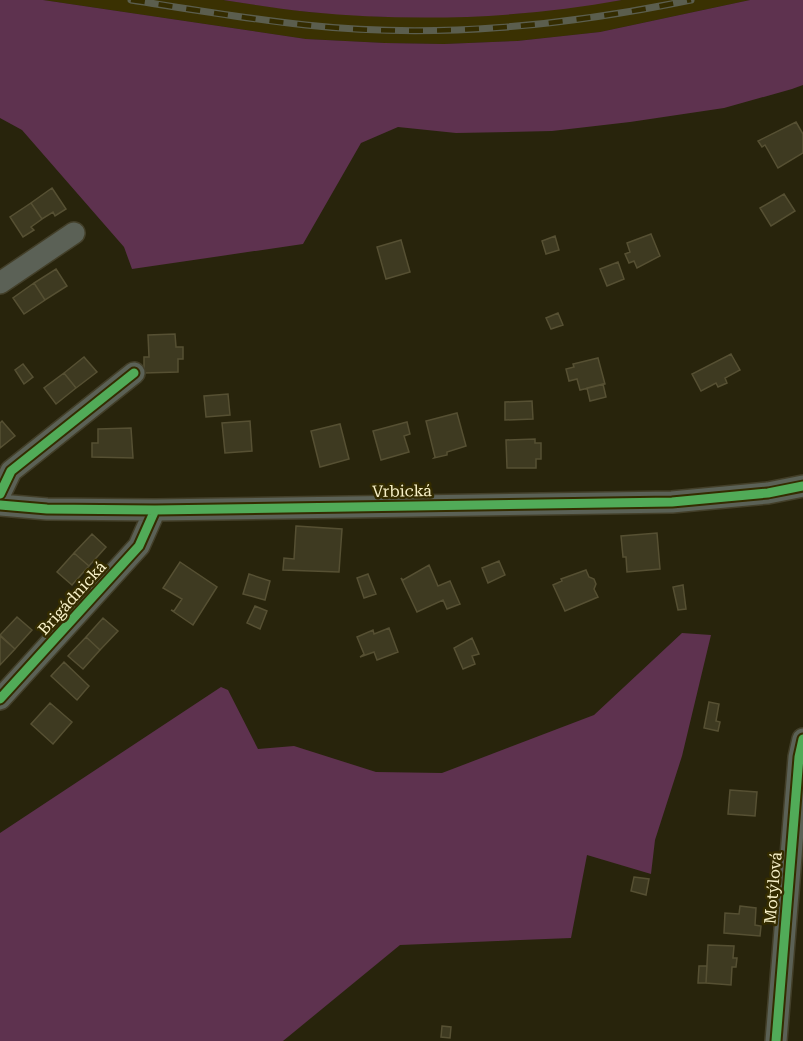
<svg xmlns="http://www.w3.org/2000/svg" width="803" height="1041" viewBox="0 0 803 1041" font-family="'Roboto Serif',serif">
<rect width="100%" height="100%" fill="#28240c"/>
<path fill="#3a3102" d="M 43,0 L 223,0 L 308,12 L 386,17 L 443,17 L 515,14 L 622,0 L 750,0 L 600,32 L 517,41 L 444,44 L 385,43 L 306,39 Z"/>
<path fill="#5e324f" d="M 0,0 L 43,0 L 306,39 L 385,43 L 444,44 L 517,41 L 600,32 L 750,0 L 803,0 L 803,85 L 792,89 L 724,108 L 630,122 L 552,131 L 456,133 L 398,127 L 361,143 L 303,244 L 132,269 L 124,247 L 22,130 L 0,118 Z
M 223,0 L 622,0 C 520,19 412,22 309,12 C 280,9 251,4 223,0 Z
M 682,633 L 711,635 L 682,756 L 655,840 L 651,874 L 587,855 L 571,938 L 400,945 L 283,1041 L 0,1041 L 0,833 L 221,687 L 228,690 L 258,749 L 294,746 L 376,772 L 442,773 L 594,715 Z"/>
<path fill="#3e3a21" stroke="#565033" stroke-width="1.5" d="M 796,122 L 803,134 L 803,153 L 778,168 L 765,145 L 762,147 L 758,141 Z
M 52,188 L 66,209 L 55,216 L 53,212 L 42,219 L 31,203 Z
M 784,194 L 795,211 L 771,226 L 760,208 Z
M 31,203 L 42,219 L 31,227 L 34,230 L 23,237 L 10,217 Z
M 651,234 L 660,256 L 637,268 L 634,261 L 629,263 L 625,254 L 630,252 L 627,243 Z
M 555,236 L 559,250 L 546,254 L 542,241 Z
M 401,240 L 410,272 L 386,279 L 377,247 Z
M 618,262 L 624,279 L 607,286 L 600,269 Z
M 56,269 L 67,286 L 45,300 L 34,283 Z
M 34,283 L 45,300 L 24,314 L 13,298 Z
M 558,313 L 563,325 L 551,329 L 546,318 Z
M 175,334 L 176,347 L 183,347 L 183,359 L 178,359 L 178,372 L 144,373 L 144,357 L 149,357 L 148,335 Z
M 731,354 L 740,370 L 725,378 L 727,383 L 718,387 L 716,383 L 701,391 L 692,374 Z
M 84,357 L 97,372 L 76,388 L 64,373 Z
M 598,358 L 605,384 L 580,390 L 577,379 L 569,381 L 566,369 L 574,367 L 573,364 Z
M 23,364 L 33,377 L 24,384 L 15,370 Z
M 64,373 L 76,388 L 56,404 L 44,388 Z
M 603,384 L 606,397 L 590,401 L 587,388 Z
M 228,394 L 230,415 L 206,417 L 204,396 Z
M 532,401 L 533,419 L 505,420 L 505,402 Z
M 457,413 L 466,446 L 447,452 L 447,455 L 434,458 L 435,457 L 426,421 Z
M 2,421 L 15,436 L 0,448 L 0,423 Z
M 250,421 L 252,451 L 225,453 L 222,423 Z
M 407,422 L 410,434 L 404,436 L 409,452 L 381,460 L 373,431 Z
M 340,424 L 349,459 L 320,467 L 311,431 Z
M 131,428 L 133,458 L 92,457 L 92,443 L 98,443 L 98,429 Z
M 535,439 L 535,443 L 541,443 L 541,459 L 536,459 L 536,468 L 507,468 L 506,440 Z
M 296,526 L 342,529 L 339,572 L 283,570 L 284,558 L 294,559 Z
M 657,533 L 660,569 L 627,572 L 626,557 L 623,557 L 621,536 Z
M 92,534 L 106,547 L 89,566 L 74,553 Z
M 74,553 L 89,566 L 72,585 L 57,572 Z
M 499,561 L 505,575 L 488,583 L 482,568 Z
M 180,562 L 217,587 L 193,625 L 171,610 L 174,611 L 182,599 L 163,588 Z
M 429,565 L 438,586 L 450,581 L 460,604 L 447,609 L 443,600 L 417,612 L 401,578 L 403,580 Z
M 586,570 L 589,577 L 594,579 L 596,584 L 594,589 L 598,597 L 565,611 L 553,585 L 562,581 L 561,579 Z
M 249,574 L 270,581 L 265,600 L 243,594 Z
M 368,574 L 376,594 L 364,598 L 357,578 Z
M 683,585 L 686,609 L 678,610 L 673,587 Z
M 255,606 L 267,611 L 260,629 L 247,623 Z
M 17,617 L 32,630 L 15,649 L 0,635 Z
M 103,618 L 118,631 L 100,650 L 86,637 Z
M 389,628 L 398,652 L 377,660 L 374,652 L 360,657 L 364,654 L 357,637 L 373,630 L 374,634 Z
M 0,636 L 15,649 L 0,665 Z
M 86,637 L 100,650 L 83,669 L 68,656 Z
M 472,638 L 479,654 L 472,656 L 475,664 L 463,669 L 454,648 Z
M 64,662 L 89,686 L 77,700 L 51,676 Z
M 709,702 L 719,704 L 716,721 L 720,722 L 718,731 L 704,728 Z
M 50,703 L 72,722 L 53,744 L 31,724 Z
M 730,790 L 757,792 L 755,816 L 728,814 Z
M 634,877 L 649,879 L 646,895 L 631,891 Z
M 740,906 L 756,908 L 755,925 L 761,926 L 760,936 L 724,933 L 725,913 L 739,914 Z
M 708,945 L 734,946 L 733,958 L 737,958 L 736,967 L 732,967 L 731,985 L 706,983 Z
M 699,966 L 707,966 L 706,983 L 698,983 Z
M 442,1026 L 451,1027 L 450,1038 L 441,1037 Z"/>
<g fill="none" stroke-linecap="round" stroke-linejoin="round">
<defs>
<path id="minor" d="M 0,283 L 74,233
M 0,494 L 11,471 L 134,373
M 0,505 L 47,509 L 155,510 L 672,502 L 768,493 L 803,486
M 0,699 L 139,546 L 155,510
M 776,1041 L 799,757 L 803,739"/>
</defs>
<use href="#minor" stroke="#433f29" stroke-width="24"/>
<use href="#minor" stroke="#5b6156" stroke-width="21"/>
<defs>
<path id="rail" d="M 131,0 C 189,9 248,19 306,25 C 436,39 564,26 691,0"/>
</defs>
<use href="#rail" stroke="#5b5e4e" stroke-width="7"/>
<use href="#rail" stroke="#342c00" stroke-width="4.5" stroke-dasharray="14" stroke-linecap="butt"/>
<defs>
<path id="cycleway" d="M 0,494 L 11,471 L 134,373
M 0,505 L 47,509 L 155,510 L 672,502 L 768,493 L 803,486
M 0,699 L 139,546 L 155,510
M 776,1041 L 799,757 L 803,739"/>
</defs>
<use href="#cycleway" stroke="#342c00" stroke-width="13"/>
<use href="#cycleway" stroke="#51ab58" stroke-width="9"/>
</g>
<g text-anchor="middle" dominant-baseline="central" stroke-width="5" stroke-linejoin="round" paint-order="stroke">
<g font-size="16" fill="#f8f1c8" stroke="#342c00">
<text transform="translate(402 491) rotate(-1)">Vrbická</text>
<text transform="translate(72 598) rotate(-48)">Brigádnická</text>
<text transform="translate(773 888) rotate(-85)">Motýlová</text>
</g>
</g>
</svg>
